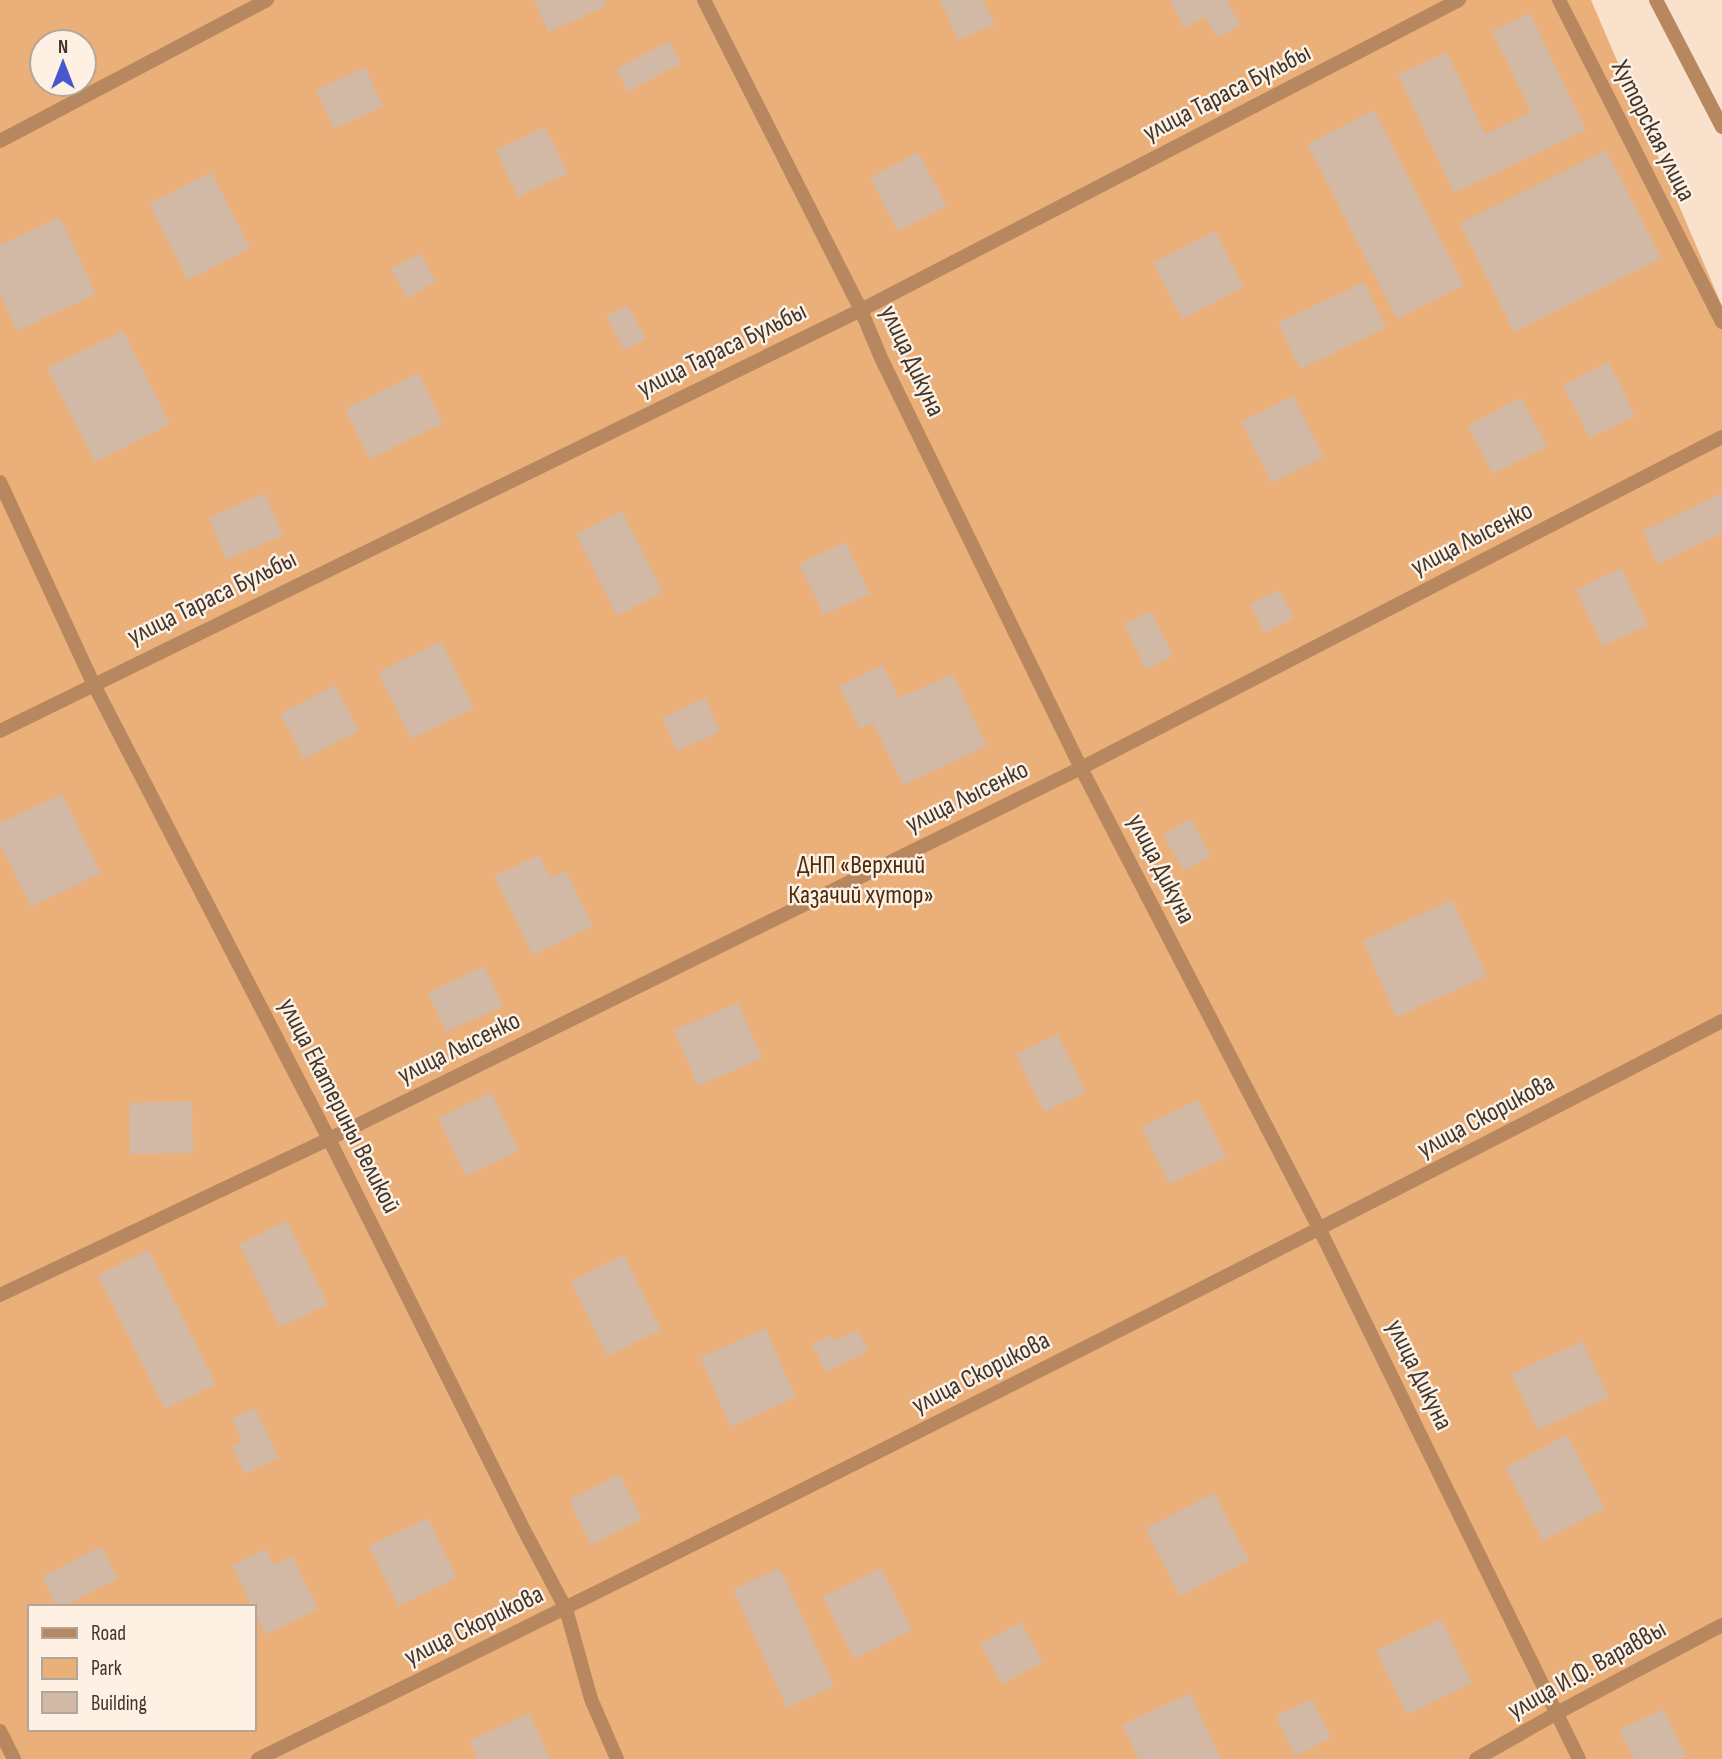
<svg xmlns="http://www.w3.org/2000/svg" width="1722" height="1759" viewBox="0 0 1722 1759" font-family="'Sofia Sans Condensed',sans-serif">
<rect width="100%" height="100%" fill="#f9e1cc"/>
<path fill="#ebaf79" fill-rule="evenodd" d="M 0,0 L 1591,0 L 1722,306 L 1722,1759 L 0,1759 ZM 42,42 L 84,42 L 84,84 L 42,84 ZM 30,1607 L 254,1607 L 254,1729 L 30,1729 Z"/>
<path fill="#d1b9a6" d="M 534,0 L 604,0 L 607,6 L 548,32 Z
M 940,0 L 983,0 L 995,24 L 958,40 Z
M 1170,0 L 1227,0 L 1240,25 L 1217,38 L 1205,17 L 1184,28 Z
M 1530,13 L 1586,130 L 1454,193 L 1398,75 L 1447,52 L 1485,134 L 1531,112 L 1492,31 Z
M 669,41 L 681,63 L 628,92 L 616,69 Z
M 365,67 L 383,106 L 334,129 L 316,90 Z
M 1374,110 L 1464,285 L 1397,319 L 1307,144 Z
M 545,127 L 568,173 L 518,197 L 496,150 Z
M 1606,150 L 1661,258 L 1514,332 L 1460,223 Z
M 918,152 L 947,206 L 898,231 L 870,178 Z
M 211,172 L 250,248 L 188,280 L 149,204 Z
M 60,217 L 96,294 L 17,331 L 0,294 L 0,245 Z
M 1215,231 L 1244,287 L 1182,319 L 1153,263 Z
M 420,253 L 436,282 L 407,298 L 391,269 Z
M 1364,282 L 1386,328 L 1300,369 L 1278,323 Z
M 628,305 L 646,339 L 624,350 L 606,316 Z
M 123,331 L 170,424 L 95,462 L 47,368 Z
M 1609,362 L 1635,416 L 1590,438 L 1563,385 Z
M 418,373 L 443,423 L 370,459 L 345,409 Z
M 1293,396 L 1324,457 L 1272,483 L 1241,422 Z
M 1521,397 L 1547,446 L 1493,474 L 1468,426 Z
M 264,493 L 283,535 L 227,560 L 209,518 Z
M 1722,493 L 1722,533 L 1658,564 L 1643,531 Z
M 622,511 L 663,592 L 617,616 L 576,534 Z
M 845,542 L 870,594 L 824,615 L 799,564 Z
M 1621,568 L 1648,625 L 1603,646 L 1576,590 Z
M 1279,590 L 1294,618 L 1265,633 L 1250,605 Z
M 1151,611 L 1173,656 L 1146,670 L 1124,624 Z
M 441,641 L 474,708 L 411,739 L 378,672 Z
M 883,665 L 899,698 L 953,674 L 987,746 L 903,785 L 873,723 L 860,729 L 839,686 Z
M 335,685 L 359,731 L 304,759 L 280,714 Z
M 705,698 L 720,732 L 677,751 L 662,718 Z
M 62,794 L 101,873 L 31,907 L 0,844 L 0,823 Z
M 1191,819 L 1211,856 L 1184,871 L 1163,835 Z
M 539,855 L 550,878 L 566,871 L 593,926 L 533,955 L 494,876 Z
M 1452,900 L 1487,976 L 1396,1017 L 1363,941 Z
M 484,966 L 503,1006 L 446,1032 L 428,993 Z
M 738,1003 L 762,1058 L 698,1086 L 674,1030 Z
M 1058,1034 L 1086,1092 L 1044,1112 L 1016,1054 Z
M 491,1092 L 519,1151 L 466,1176 L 438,1118 Z
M 1198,1100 L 1226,1157 L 1169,1184 L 1141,1127 Z
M 192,1101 L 193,1153 L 130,1154 L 129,1103 Z
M 287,1221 L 328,1304 L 280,1327 L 239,1244 Z
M 149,1250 L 216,1384 L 165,1409 L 98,1275 Z
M 624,1255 L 661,1330 L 607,1356 L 571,1281 Z
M 765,1328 L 796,1397 L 731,1427 L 700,1358 Z
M 858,1330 L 868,1351 L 826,1372 L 812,1344 L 832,1335 L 835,1341 Z
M 1582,1341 L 1609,1397 L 1538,1430 L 1511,1374 Z
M 255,1408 L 279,1458 L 245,1474 L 232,1446 L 242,1441 L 232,1419 Z
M 1567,1435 L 1605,1508 L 1543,1541 L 1505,1468 Z
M 620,1474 L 642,1519 L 591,1545 L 569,1500 Z
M 1214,1493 L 1249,1560 L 1180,1596 L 1145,1529 Z
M 428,1518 L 457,1578 L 398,1606 L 369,1546 Z
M 101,1546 L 118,1578 L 62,1607 L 57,1607 L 42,1577 Z
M 266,1549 L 274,1565 L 292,1556 L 318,1609 L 266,1635 L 232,1565 Z
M 780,1568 L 834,1686 L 787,1708 L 733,1589 Z
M 881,1568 L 912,1630 L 854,1659 L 823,1597 Z
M 1441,1619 L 1472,1683 L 1407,1715 L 1376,1651 Z
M 1021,1622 L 1043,1662 L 1002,1684 L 980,1644 Z
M 1190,1693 L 1221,1759 L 1139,1759 L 1122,1725 Z
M 1312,1699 L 1331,1738 L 1295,1756 L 1276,1716 Z
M 1663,1709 L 1686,1756 L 1680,1759 L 1634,1759 L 1619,1730 Z
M 529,1713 L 550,1759 L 478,1759 L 469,1741 Z"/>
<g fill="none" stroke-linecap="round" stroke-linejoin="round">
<path stroke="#b7885f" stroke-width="14" d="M 1656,0 L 1722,127"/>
<path stroke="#b7885f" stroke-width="14" d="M 704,0 L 861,310 L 881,358 L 1081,768 L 1320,1230 L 1579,1759
M 1559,0 L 1722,322
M 0,141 L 267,0
M 0,482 L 93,683 L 329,1139 L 524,1530 L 566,1609 L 591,1699 L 617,1759
M 0,731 L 861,310 L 1459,0
M 0,1295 L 329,1139 L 1081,768 L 1722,437
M 0,1731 L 14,1759
M 258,1759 C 749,1519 1237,1273 1722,1021
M 1476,1759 L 1557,1713 L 1722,1625"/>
</g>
<g text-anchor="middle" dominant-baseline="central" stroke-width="5" stroke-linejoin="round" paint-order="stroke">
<g font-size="26" fill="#3f362e" stroke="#fef0e3">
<text transform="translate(1227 93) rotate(-27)">улица Тараса Бульбы</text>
<text transform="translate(1653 131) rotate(63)">Хуторская улица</text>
<text transform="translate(722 350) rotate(-26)">улица Тараса Бульбы</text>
<text transform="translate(912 361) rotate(65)">улица Дикуна</text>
<text transform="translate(1472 539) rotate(-27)">улица Лысенко</text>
<text transform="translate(212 598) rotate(-26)">улица Тараса Бульбы</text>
<text transform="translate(967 797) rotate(-26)">улица Лысенко</text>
<text transform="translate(1161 869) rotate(63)">улица Дикуна</text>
<text transform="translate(459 1048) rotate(-26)">улица Лысенко</text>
<text transform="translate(339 1106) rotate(63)">улица Екатерины Великой</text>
<text transform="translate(1486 1116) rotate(-28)">улица Скорикова</text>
<text transform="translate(981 1373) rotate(-27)">улица Скорикова</text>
<text transform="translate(1419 1375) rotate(64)">улица Дикуна</text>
<text transform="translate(474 1626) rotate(-26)">улица Скорикова</text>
<text transform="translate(1587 1670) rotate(-29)">улица И.Ф. Вараввы</text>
</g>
<g font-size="26" fill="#4a2d10" stroke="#fef0e3">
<text x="861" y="865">ДНП «Верхний<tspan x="861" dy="30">Казачий хутор»</tspan></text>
</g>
</g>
<rect x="28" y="1605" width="228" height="126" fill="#fef0e3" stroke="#b2a69b" stroke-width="2"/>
<rect x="42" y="1628" width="35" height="10" fill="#b7885f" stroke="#b2a69b" stroke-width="2"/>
<text x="91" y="1640" font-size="21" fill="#3f362e">Road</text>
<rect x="42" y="1658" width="35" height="21" fill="#ebaf79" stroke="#b2a69b" stroke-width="2"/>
<text x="91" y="1675" font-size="21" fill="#3f362e">Park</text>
<rect x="42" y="1692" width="35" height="21" fill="#d1b9a6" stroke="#b2a69b" stroke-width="2"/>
<text x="91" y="1710" font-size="21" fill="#3f362e">Building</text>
<g transform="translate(63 63)"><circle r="33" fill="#fef0e3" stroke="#b2a69b" stroke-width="2"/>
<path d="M0-5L12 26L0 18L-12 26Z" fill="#4858cc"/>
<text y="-10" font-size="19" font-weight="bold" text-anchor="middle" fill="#3f362e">N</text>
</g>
</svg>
